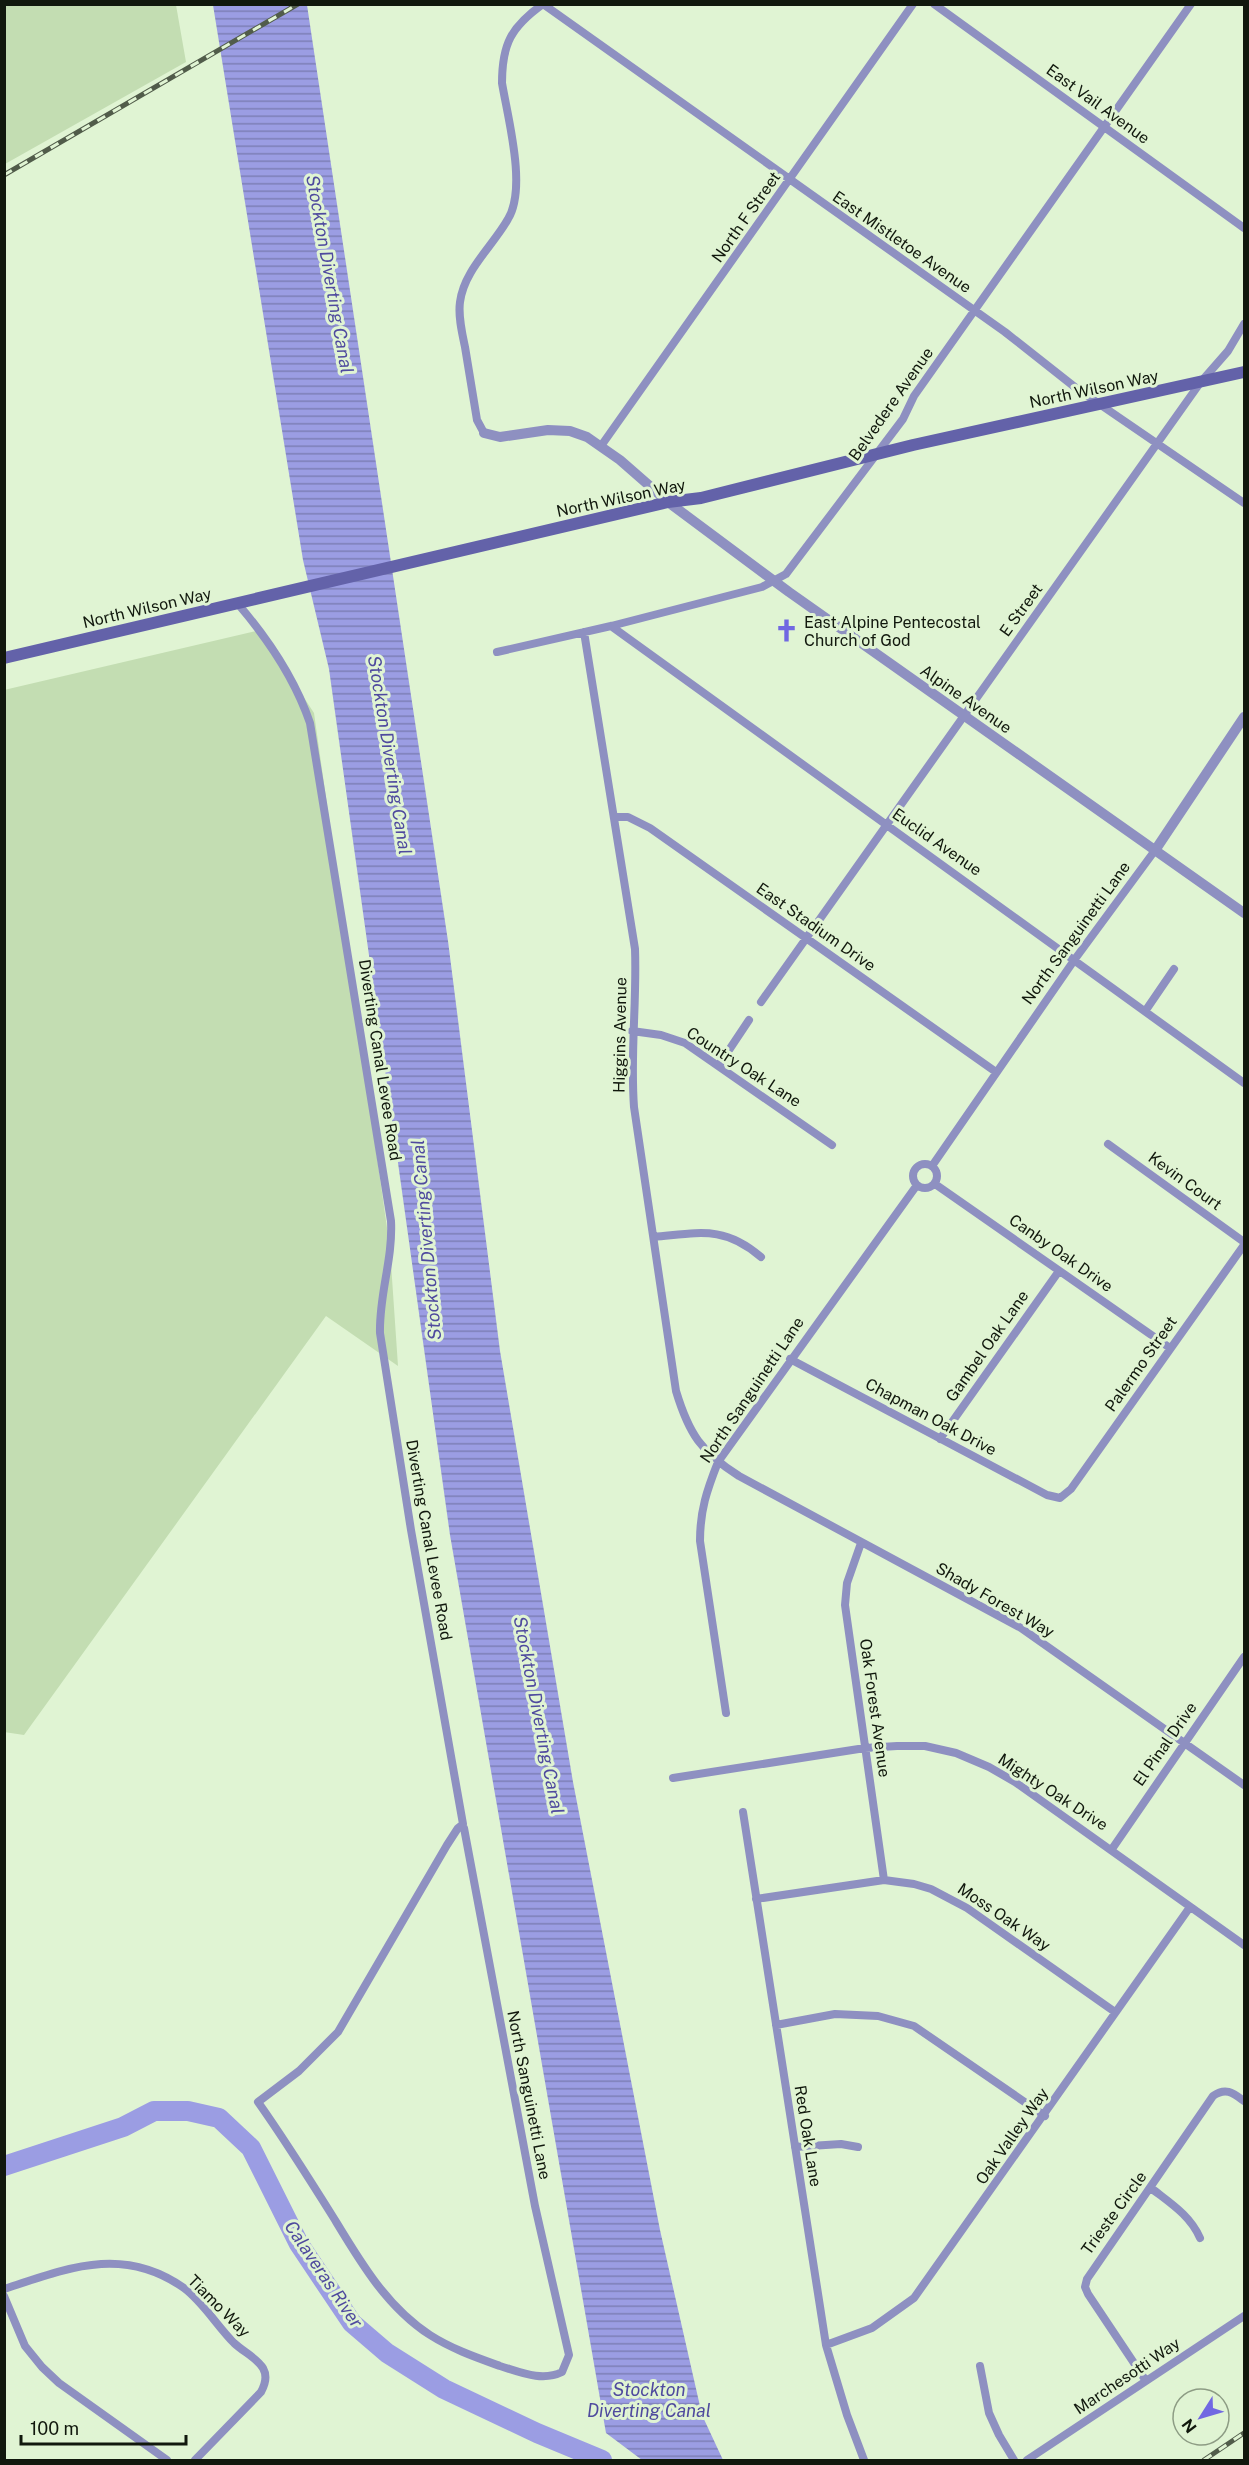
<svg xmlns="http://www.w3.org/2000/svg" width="1249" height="2465" viewBox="0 0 1249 2465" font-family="'Public Sans',sans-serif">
<defs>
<pattern id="water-rules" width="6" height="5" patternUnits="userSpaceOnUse" patternTransform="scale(1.5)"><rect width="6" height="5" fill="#9b9de3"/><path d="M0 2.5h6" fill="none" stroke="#7d7fb6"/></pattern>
</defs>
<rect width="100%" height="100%" fill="#e0f4d3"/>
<path fill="#c3ddb2" d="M 5,4 L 176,5 L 186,62 L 5,164 Z
M 260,630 L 314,713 L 390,1249 L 398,1366 L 326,1316 L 24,1735 L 4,1732 L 4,690 Z"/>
<path fill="url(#water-rules)" d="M 213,5 L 307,5 L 448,941 L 500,1351 L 573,1782 L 660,2230 L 702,2415 L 723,2460 L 642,2460 L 606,2433 L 450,1535 L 329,669 L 303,560 Z"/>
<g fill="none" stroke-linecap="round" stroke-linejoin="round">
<path stroke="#9b9de3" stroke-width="20" d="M 4,2166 L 123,2127 L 154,2111 L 188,2111 L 219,2118 L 251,2148 L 299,2244 L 352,2323 L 387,2353 L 444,2389 L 537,2433 L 602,2460"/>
<path stroke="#8e90c1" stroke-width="8" d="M 543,4 L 1005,332 L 1076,388 L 1244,503
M 934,4 L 1244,228
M 484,433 L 477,420 C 473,396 469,372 465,347 C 462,333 458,316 460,302 C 464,270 493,246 508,219 C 527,188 508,119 502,83 C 502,44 511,27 543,4
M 601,446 L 913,4
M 238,604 C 268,639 295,679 310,723 L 391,1221 C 393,1260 379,1294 380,1333 L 411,1530 L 463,1824 L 458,1828 L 447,1845 L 338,2032 L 299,2071 L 258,2102 C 285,2140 310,2180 335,2220 C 361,2263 387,2307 430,2335 C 452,2349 475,2357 500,2366 C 520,2372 542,2382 562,2372 L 569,2355 L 535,2206 L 464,1828 L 461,1826
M 611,626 L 1244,1083
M 584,632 L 635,949 C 637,1003 630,1054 634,1107 L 676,1391 C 689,1434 701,1452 739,1476 L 1021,1628 L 1244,1785
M 497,652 L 611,626 L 762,587 L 786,574 L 903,419 L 914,396 L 1191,4
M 614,817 L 628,817 L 650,828 L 996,1072
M 761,1002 L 1200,383 L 1228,351 L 1244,324
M 1146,1010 L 1174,969
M 632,1031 L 661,1035 L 685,1043 L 832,1145
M 719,1065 L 749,1020
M 1108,1144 L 1244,1242
M913 1176a12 12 0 1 1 24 0a12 12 0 1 1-24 0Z
M 932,1166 L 1075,959 L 1156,849
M 935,1184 L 1170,1348
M 654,1237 C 699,1233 724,1225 761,1257
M 790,1359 L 1047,1495 L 1060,1498 L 1071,1489 L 1244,1245
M 940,1439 L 1059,1271
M 861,1543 L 847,1583 L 845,1605 L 884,1880
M 726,1713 L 700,1541 C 700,1510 707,1490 718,1462 L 917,1185
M 673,1778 L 865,1748 L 897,1746 L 925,1746 L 956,1753 L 989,1767 L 1015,1782 L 1244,1945
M 743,1812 L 826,2345 L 847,2415 L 864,2460
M 1112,1849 L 1244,1657
M 756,1899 L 884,1880 L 914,1884 L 931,1889 L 967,1908 L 1115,2012
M 776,2025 L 835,2014 L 878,2016 L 914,2026 L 1045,2116
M 795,2147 L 841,2144 L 858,2147
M 1151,2188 C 1170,2203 1190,2215 1200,2238
M 4,2289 C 68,2268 123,2245 184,2288 C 203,2302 217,2326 234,2343 C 250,2358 276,2365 261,2392 L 195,2460
M 4,2296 L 25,2346 L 42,2367 L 59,2383 L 167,2460
M 826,2345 L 872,2328 L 914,2298 L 1190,1907
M 980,2366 L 989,2413 L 999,2435 L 1014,2460
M 1146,2381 L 1088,2294 L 1085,2287 L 1087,2279 L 1213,2096 C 1226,2087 1233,2093 1244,2101
M 1027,2460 L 1244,2316"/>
<path stroke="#8e90c1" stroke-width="10" d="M 484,433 L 500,437 L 548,430 L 570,431 L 587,437 L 620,460 L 668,502 L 789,592 L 1244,913
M 1156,849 L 1244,717"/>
<path stroke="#6362a9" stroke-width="12" d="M 4,658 L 668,502 L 701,498 L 913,445 L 1244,372"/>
<defs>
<path id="rail" d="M 4,175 L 298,4
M 1204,2460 L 1244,2433"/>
</defs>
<use href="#rail" stroke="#515c4a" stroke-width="5"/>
<use href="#rail" stroke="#e0f4d3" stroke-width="3" stroke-dasharray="9" stroke-linecap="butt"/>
</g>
<defs>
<symbol id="church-bare" viewBox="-9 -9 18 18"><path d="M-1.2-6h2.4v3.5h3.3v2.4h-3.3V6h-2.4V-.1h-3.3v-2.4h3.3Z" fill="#7168e2" stroke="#e0f4d3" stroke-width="2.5" paint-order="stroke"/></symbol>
</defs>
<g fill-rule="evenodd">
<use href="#church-bare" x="770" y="614" width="33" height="33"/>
</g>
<g text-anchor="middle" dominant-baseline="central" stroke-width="6" stroke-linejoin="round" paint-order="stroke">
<g font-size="16" fill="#11180d" stroke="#e0f4d3">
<text transform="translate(1098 104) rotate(36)">East Vail Avenue</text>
<text transform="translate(746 217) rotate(-55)">North F Street</text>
<text transform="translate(902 242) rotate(35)">East Mistletoe Avenue</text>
<text transform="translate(1094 389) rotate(-12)">North Wilson Way</text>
<text transform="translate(891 404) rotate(-55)">Belvedere Avenue</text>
<text transform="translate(621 498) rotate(-12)">North Wilson Way</text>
<text transform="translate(147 608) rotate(-13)">North Wilson Way</text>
<text transform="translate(1021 610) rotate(-54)">E Street</text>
<text transform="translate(966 699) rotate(35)">Alpine Avenue</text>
<text transform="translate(937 842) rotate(35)">Euclid Avenue</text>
<text transform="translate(816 927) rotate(35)">East Stadium Drive</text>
<text transform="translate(1076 933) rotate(-54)">North Sanguinetti Lane</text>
<text transform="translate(620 1035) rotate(-89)">Higgins Avenue</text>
<text transform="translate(380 1060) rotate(81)">Diverting Canal Levee Road</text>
<text transform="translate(744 1067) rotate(33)">Country Oak Lane</text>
<text transform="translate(1185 1181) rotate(36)">Kevin Court</text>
<text transform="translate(1061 1253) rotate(35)">Canby Oak Drive</text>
<text transform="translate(987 1346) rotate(-55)">Gambel Oak Lane</text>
<text transform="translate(1141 1364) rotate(-55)">Palermo Street</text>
<text transform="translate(752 1390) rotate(-56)">North Sanguinetti Lane</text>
<text transform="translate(931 1417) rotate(28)">Chapman Oak Drive</text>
<text transform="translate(429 1540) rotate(80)">Diverting Canal Levee Road</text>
<text transform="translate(995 1600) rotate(30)">Shady Forest Way</text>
<text transform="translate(875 1708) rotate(82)">Oak Forest Avenue</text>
<text transform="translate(1165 1744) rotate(-55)">El Pinal Drive</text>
<text transform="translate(1053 1792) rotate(33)">Mighty Oak Drive</text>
<text transform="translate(1004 1917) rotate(34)">Moss Oak Way</text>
<text transform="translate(529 2095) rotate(79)">North Sanguinetti Lane</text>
<text transform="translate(808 2136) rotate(81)">Red Oak Lane</text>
<text transform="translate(1012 2136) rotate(-55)">Oak Valley Way</text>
<text transform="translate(1114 2213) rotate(-54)">Trieste Circle</text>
<text transform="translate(219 2306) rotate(45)">Tiamo Way</text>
<text transform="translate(1127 2376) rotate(-34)">Marchesotti Way</text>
</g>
<g font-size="16" fill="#11180d" stroke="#e0f4d3" text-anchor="start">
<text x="804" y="622">East Alpine Pentecostal<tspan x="804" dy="18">Church of God</tspan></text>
</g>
<g font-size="18" font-style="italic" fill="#4f4a9e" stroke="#e0f4d3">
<text transform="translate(330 274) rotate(80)">Stockton Diverting Canal</text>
<text transform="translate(390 755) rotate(81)">Stockton Diverting Canal</text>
<text transform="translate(426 1240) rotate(-95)">Stockton Diverting Canal</text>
<text transform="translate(539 1715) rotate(79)">Stockton Diverting Canal</text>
<text transform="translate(324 2274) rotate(56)">Calaveras River</text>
<text x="649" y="2389">Stockton<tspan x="649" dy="21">Diverting Canal</tspan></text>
</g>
</g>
<rect width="1249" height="2465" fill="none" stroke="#11180d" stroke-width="12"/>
<g transform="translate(1201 2417) rotate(233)"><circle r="28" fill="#e0f4d3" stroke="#8d9c84" stroke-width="1.5"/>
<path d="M0-4.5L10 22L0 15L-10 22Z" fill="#7168e2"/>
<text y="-9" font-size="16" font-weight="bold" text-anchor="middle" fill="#11180d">N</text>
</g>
<path d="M21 2435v9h165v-9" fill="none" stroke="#11180d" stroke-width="3"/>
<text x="30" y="2435" font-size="18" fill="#11180d" stroke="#e0f4d3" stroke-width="4.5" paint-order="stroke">100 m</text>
</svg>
